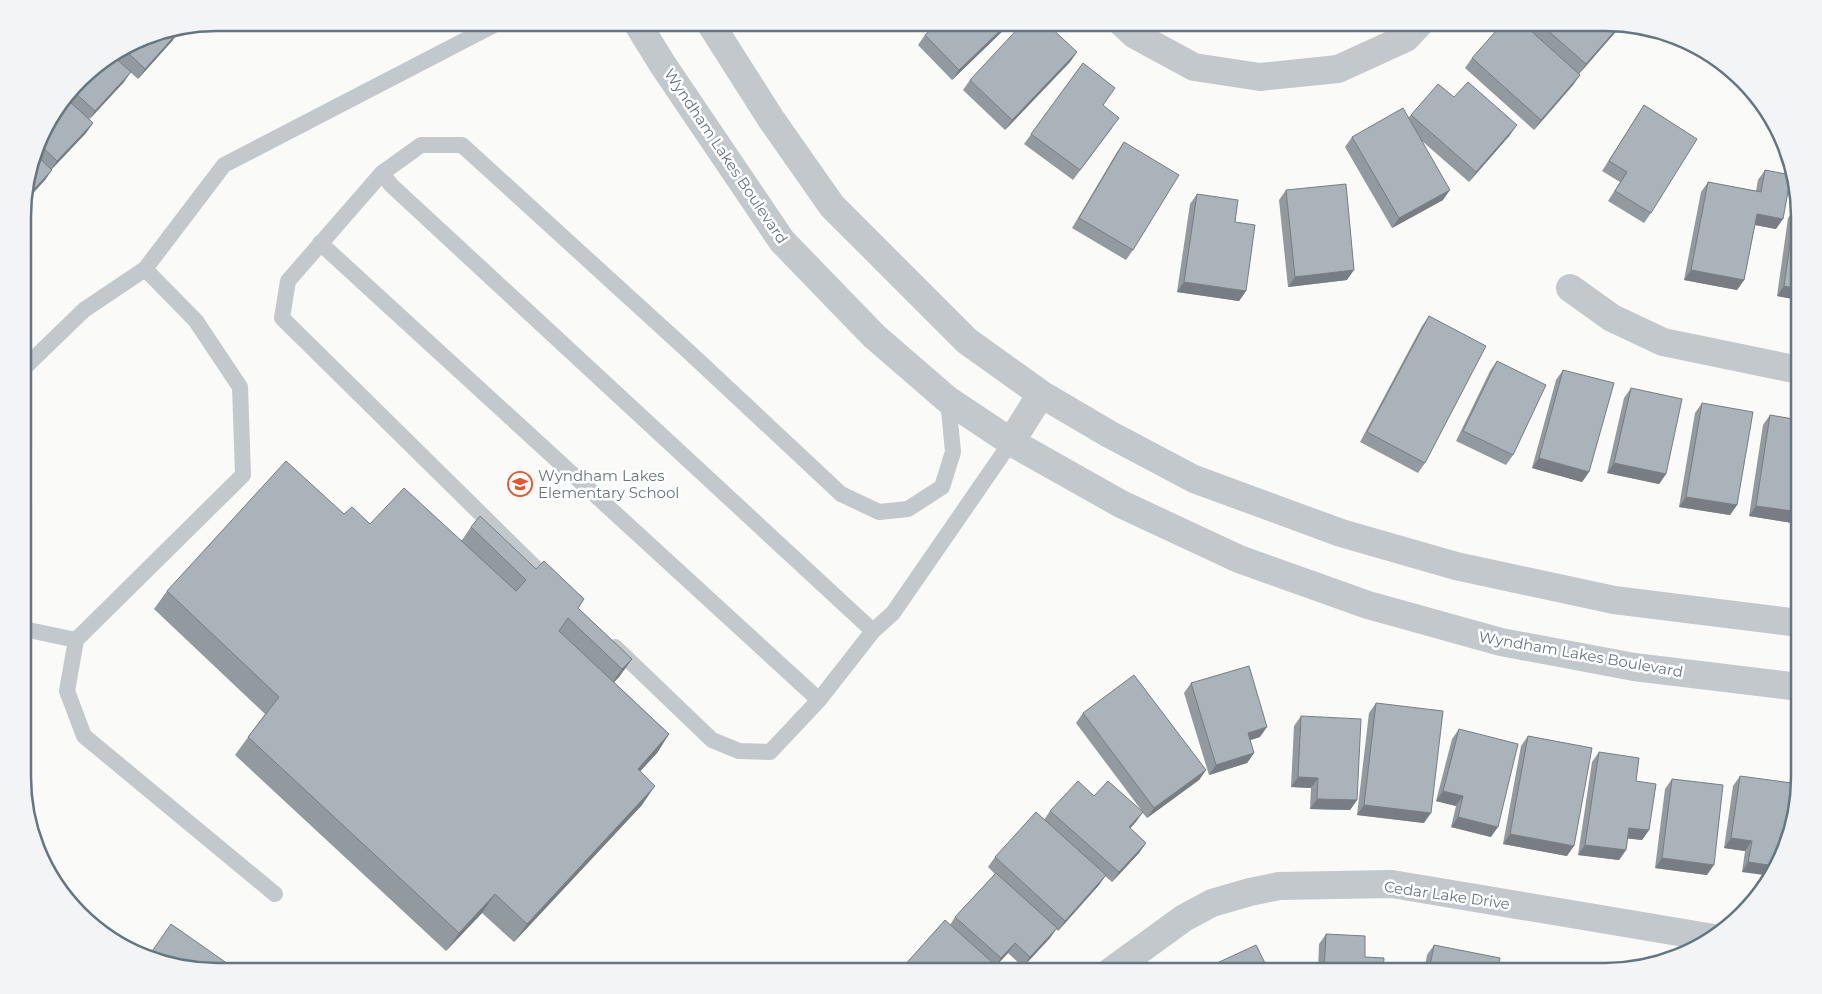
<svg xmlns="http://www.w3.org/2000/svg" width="1822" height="994" viewBox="0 0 1822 994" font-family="Montserrat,sans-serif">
<rect width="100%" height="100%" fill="#fafaf8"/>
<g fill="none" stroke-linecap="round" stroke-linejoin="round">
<path stroke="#c3c8cc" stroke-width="16" d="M 382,173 L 391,185 L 873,631
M 320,243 L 819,700
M 145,269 L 224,165 L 498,23
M 24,368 L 84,310 L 145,269 L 196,321 L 240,387 L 243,475 L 76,640 L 67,691 L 84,736 L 275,894
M 552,584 L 282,318 L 288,281 L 382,173 L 421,145 L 462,145 L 688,351 L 841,494 L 879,512 L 908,509 L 942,487 L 953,452 L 948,400
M 24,629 L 76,640
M 615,647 L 712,740 L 739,751 L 770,752 L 819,700 L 873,631 L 893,613 L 1011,442"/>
<path stroke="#c3c8cc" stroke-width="28" d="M 1122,23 L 1135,35 L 1194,67 L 1260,77 L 1338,69 L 1406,38 L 1420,23
M 1570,288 L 1612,318 L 1663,342 L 1799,370
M 1111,971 L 1184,918 L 1212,903 L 1250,892 L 1279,886 L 1392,884 L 1714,938"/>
<path stroke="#c3c8cc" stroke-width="28" d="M 637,23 L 663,65 L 782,241 L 874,336 L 948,400 L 1011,442 L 1121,504 L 1239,559 L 1368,605 L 1501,642 L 1634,667 L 1799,687
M 710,23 L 771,119 L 832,206 L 967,341 L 1041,394 L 1109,434 L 1194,479 L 1341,533 L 1456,566 L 1614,600 L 1799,623
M 1011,442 L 1041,394"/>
</g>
<path fill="#929a9f" d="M 923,22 L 1012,22 L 952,80 L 918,45 L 925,35 L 928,32 L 921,25 Z
M 1537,22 L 1619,28 L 1579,74 L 1580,75 L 1573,85 L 1534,130 L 1465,68 L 1472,58 L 1531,31 Z
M 143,37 L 173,40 L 138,79 L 117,60 L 124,82 L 89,119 L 93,123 L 86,133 L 52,169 L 45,180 L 24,203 L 24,192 L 43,131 L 89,71 Z
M 1077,52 L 1070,62 L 1005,130 L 963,90 L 970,80 Z
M 1083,63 L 1112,128 L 1073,180 L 1024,144 Z
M 1454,97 L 1510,135 L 1469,182 L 1422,141 L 1443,200 L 1392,228 L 1345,147 L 1352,137 L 1409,117 L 1411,115 Z
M 1644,105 L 1651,213 L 1644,223 L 1608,201 L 1620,182 L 1602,171 Z
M 1124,142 L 1133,250 L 1126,260 L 1072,228 L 1117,152 Z
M 1765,170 L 1776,229 L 1755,225 L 1744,280 L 1737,290 L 1684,280 L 1701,192 L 1708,182 L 1756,191 L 1758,180 Z
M 1286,190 L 1347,280 L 1288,287 L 1279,200 Z
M 1197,194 L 1235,222 L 1246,291 L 1239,301 L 1177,292 L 1190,204 Z
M 1795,208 L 1799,300 L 1777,296 L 1788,218 Z
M 1429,316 L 1425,463 L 1418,473 L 1360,442 L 1422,326 Z
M 1497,361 L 1513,455 L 1506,465 L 1456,441 L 1490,371 Z
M 1563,370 L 1589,472 L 1582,482 L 1532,468 L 1556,380 Z
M 1631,388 L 1666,474 L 1659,484 L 1607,473 L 1624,398 Z
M 1702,403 L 1737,505 L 1730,515 L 1679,507 L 1695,413 Z
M 1770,415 L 1799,420 L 1799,524 L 1749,516 L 1763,425 Z
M 344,514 L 370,524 L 462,540 L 471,527 L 536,569 L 578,608 L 632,659 L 619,677 L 614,682 L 669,734 L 657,753 L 640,771 L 642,805 L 514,942 L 482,913 L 446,951 L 235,755 L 265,714 L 154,609 L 167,591 Z
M 1191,683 L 1260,737 L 1250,740 L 1254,753 L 1247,763 L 1209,775 L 1184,693 Z
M 1376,703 L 1424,823 L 1357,815 L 1369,713 Z
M 1083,713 L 1206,770 L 1199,780 L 1147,818 L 1142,812 L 1130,828 L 1146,843 L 1139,853 L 1112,882 L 1105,876 L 1099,885 L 1058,931 L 1056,929 L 1050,938 L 1023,967 L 1008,953 L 996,966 L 1002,971 L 900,971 L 903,967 L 950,925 L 955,917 L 995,874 L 988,867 L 995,857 L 1044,820 L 1050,811 L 1094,796 L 1142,811 L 1076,723 Z
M 1301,716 L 1357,800 L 1350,810 L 1310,809 L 1311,788 L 1291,787 L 1294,726 Z
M 1459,729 L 1491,837 L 1451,827 L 1456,806 L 1436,801 L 1452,739 Z
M 1528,736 L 1567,856 L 1503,844 L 1521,746 Z
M 1599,752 L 1636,781 L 1649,830 L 1642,840 L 1628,838 L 1626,850 L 1619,860 L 1578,855 L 1592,762 Z
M 1740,776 L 1774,874 L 1742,872 L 1745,851 L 1724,848 L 1733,786 Z
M 1672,779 L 1707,875 L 1655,868 L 1665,789 Z
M 1326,934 L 1365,957 L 1383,971 L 1318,971 L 1319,944 Z
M 1434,945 L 1497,971 L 1424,971 L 1427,955 Z"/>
<path fill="#777d82" d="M 1009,22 L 1012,22 L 952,80 L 959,70 Z
M 1620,25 L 1621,25 L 1619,28 L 1579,74 L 1586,64 Z
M 180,30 L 173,40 L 138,79 L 145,69 Z
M 1077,52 L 1070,62 L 1005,130 L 1012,120 Z
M 131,72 L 124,82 L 88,121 L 95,111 Z
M 1580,75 L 1573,85 L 1534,130 L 1541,120 Z
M 93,123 L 86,133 L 50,171 L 57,161 Z
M 1517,125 L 1510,135 L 1469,182 L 1476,172 Z
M 52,170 L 45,180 L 24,203 L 24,200 Z
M 1450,190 L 1443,200 L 1392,228 L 1399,218 Z
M 1757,214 L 1783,219 L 1776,229 L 1750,224 Z
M 1354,270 L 1347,280 L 1288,287 L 1295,277 Z
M 1691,270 L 1744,280 L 1737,290 L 1684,280 Z
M 1184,282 L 1246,291 L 1239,301 L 1177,292 Z
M 1784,286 L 1799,289 L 1799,300 L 1777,296 Z
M 1539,458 L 1589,472 L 1582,482 L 1532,468 Z
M 1614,463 L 1666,474 L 1659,484 L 1607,473 Z
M 1686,497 L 1737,505 L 1730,515 L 1679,507 Z
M 1756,506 L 1799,512 L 1799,524 L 1749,516 Z
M 632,659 L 619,677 L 609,687 L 622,669 Z
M 1267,727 L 1260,737 L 1241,743 L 1248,733 Z
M 669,734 L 657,753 L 625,788 L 638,769 Z
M 1254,753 L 1247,763 L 1209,775 L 1216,765 Z
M 1206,770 L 1199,780 L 1147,818 L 1154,808 Z
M 1298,777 L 1318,778 L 1311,788 L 1291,787 Z
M 655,786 L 642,805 L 514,942 L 527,924 Z
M 1443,791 L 1463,796 L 1456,806 L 1436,801 Z
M 1317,799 L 1357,800 L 1350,810 L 1310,809 Z
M 1364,805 L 1431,813 L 1424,823 L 1357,815 Z
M 1143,812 L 1136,822 L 1122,837 L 1129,827 Z
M 1458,817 L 1498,827 L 1491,837 L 1451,827 Z
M 1629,828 L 1649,830 L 1642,840 L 1622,838 Z
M 1510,834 L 1574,846 L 1567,856 L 1503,844 Z
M 1731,838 L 1752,841 L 1745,851 L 1724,848 Z
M 1146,843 L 1139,853 L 1112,882 L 1119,872 Z
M 1585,845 L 1626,850 L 1619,860 L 1578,855 Z
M 1662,858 L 1714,865 L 1707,875 L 1655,868 Z
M 1748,862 L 1776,866 L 1774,874 L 1771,876 L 1742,872 Z
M 1106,875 L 1099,885 L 1058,931 L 1065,921 Z
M 495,894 L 482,913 L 446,951 L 459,933 Z
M 1057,928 L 1050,938 L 1023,967 L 1030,957 Z
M 1015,943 L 1008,953 L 994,968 L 1001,958 Z"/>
<path fill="#aab3b9" stroke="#777d82" d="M 935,22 L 1009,22 L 959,70 L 925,35 L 937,24 Z
M 1024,22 L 1045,22 L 1077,52 L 1012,120 L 970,80 Z
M 1504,22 L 1521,22 L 1580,75 L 1541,120 L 1472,58 Z
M 1538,22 L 1605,22 L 1620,25 L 1586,64 Z
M 180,30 L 145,69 L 124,49 L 143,37 Z
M 113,56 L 131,72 L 95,111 L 73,91 L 89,71 Z
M 1083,63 L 1115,88 L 1103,105 L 1119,118 L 1080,170 L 1031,134 Z
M 1468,82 L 1517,125 L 1476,172 L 1411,115 L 1438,84 L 1454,97 Z
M 67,99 L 93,123 L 57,161 L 39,144 L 43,131 Z
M 1644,105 L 1697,139 L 1651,213 L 1615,191 L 1627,172 L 1609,161 Z
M 1403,108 L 1450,190 L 1399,218 L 1352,137 Z
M 1124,142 L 1179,175 L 1133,250 L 1079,218 Z
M 36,155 L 52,170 L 24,200 L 24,192 Z
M 1765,170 L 1791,175 L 1783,219 L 1757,214 L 1744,280 L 1691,270 L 1708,182 L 1761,192 Z
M 1346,184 L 1354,270 L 1295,277 L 1286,190 Z
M 1197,194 L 1238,200 L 1235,222 L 1255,225 L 1246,291 L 1184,282 Z
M 1795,208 L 1799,209 L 1799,289 L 1784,286 Z
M 1429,316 L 1486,346 L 1425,463 L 1367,432 Z
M 1497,361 L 1546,385 L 1513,455 L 1463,431 Z
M 1563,370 L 1614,383 L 1589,472 L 1539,458 Z
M 1631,388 L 1682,399 L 1666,474 L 1614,463 Z
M 1702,403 L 1753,412 L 1737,505 L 1686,497 Z
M 1770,415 L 1799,420 L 1799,512 L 1756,506 Z
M 286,461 L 344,514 L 352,507 L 370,524 L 404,488 L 516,591 L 526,580 L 471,527 L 480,516 L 536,569 L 544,561 L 584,599 L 578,608 L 632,659 L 622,669 L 568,618 L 559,631 L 669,734 L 638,769 L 655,786 L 527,924 L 495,894 L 459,933 L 248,737 L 279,697 L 167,591 Z
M 1249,666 L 1267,727 L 1248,733 L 1254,753 L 1216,765 L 1191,683 Z
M 1134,675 L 1206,770 L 1154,808 L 1083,713 Z
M 1376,703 L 1443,711 L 1431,813 L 1364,805 Z
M 1301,716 L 1361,719 L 1357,800 L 1317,799 L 1318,778 L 1298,777 Z
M 1459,729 L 1518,744 L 1498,827 L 1458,817 L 1463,796 L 1443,791 Z
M 1528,736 L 1592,748 L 1574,846 L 1510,834 Z
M 1599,752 L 1639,758 L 1636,781 L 1656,784 L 1649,830 L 1629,828 L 1626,850 L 1585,845 Z
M 1740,776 L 1799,784 L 1799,789 L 1776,866 L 1748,862 L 1752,841 L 1731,838 Z
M 1672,779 L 1723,785 L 1714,865 L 1662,858 Z
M 1078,781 L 1094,796 L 1108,781 L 1143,812 L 1129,827 L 1146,843 L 1119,872 L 1050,811 Z
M 1036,812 L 1106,875 L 1065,921 L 995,857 Z
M 996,873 L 1057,928 L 1030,957 L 1015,943 L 1001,958 L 955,917 Z
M 945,920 L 1002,971 L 907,971 L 903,967 Z
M 171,924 L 228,964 L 222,972 L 167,965 L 148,957 Z
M 1326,934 L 1365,936 L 1365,957 L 1384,958 L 1383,971 L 1324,971 Z
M 1256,945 L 1269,971 L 1202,971 L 1202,970 Z
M 1434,945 L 1500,958 L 1497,971 L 1429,971 Z
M 1510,967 L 1537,971 L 1509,971 Z"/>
<defs>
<symbol id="school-ring" viewBox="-11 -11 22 22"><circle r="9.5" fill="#fff" stroke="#e4572e" stroke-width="1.5"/><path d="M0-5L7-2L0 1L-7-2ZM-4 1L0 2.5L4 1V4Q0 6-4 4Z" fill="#e4572e"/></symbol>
</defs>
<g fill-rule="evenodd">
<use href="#school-ring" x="506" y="470" width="28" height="28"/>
</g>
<g text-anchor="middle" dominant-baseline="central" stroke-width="5" stroke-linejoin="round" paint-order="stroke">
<g font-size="15" fill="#657683" stroke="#fff">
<text transform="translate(726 156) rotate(56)">Wyndham Lakes Boulevard</text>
<text transform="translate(1581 654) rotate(10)">Wyndham Lakes Boulevard</text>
<text transform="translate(1447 895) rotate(8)">Cedar Lake Drive</text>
</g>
<g font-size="15" fill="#657683" stroke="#fff" text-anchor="start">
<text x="538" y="475">Wyndham Lakes<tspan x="538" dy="17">Elementary School</tspan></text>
</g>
</g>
<path d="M0 0H1822V994H0ZM217 31H1605A186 186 0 0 1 1791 217V777A186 186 0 0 1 1605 963H217A186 186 0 0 1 31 777V217A186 186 0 0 1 217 31Z" fill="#f3f4f5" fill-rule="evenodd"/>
<path fill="none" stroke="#657683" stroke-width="2.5" d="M217 31H1605A186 186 0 0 1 1791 217V777A186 186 0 0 1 1605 963H217A186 186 0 0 1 31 777V217A186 186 0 0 1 217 31Z"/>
</svg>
